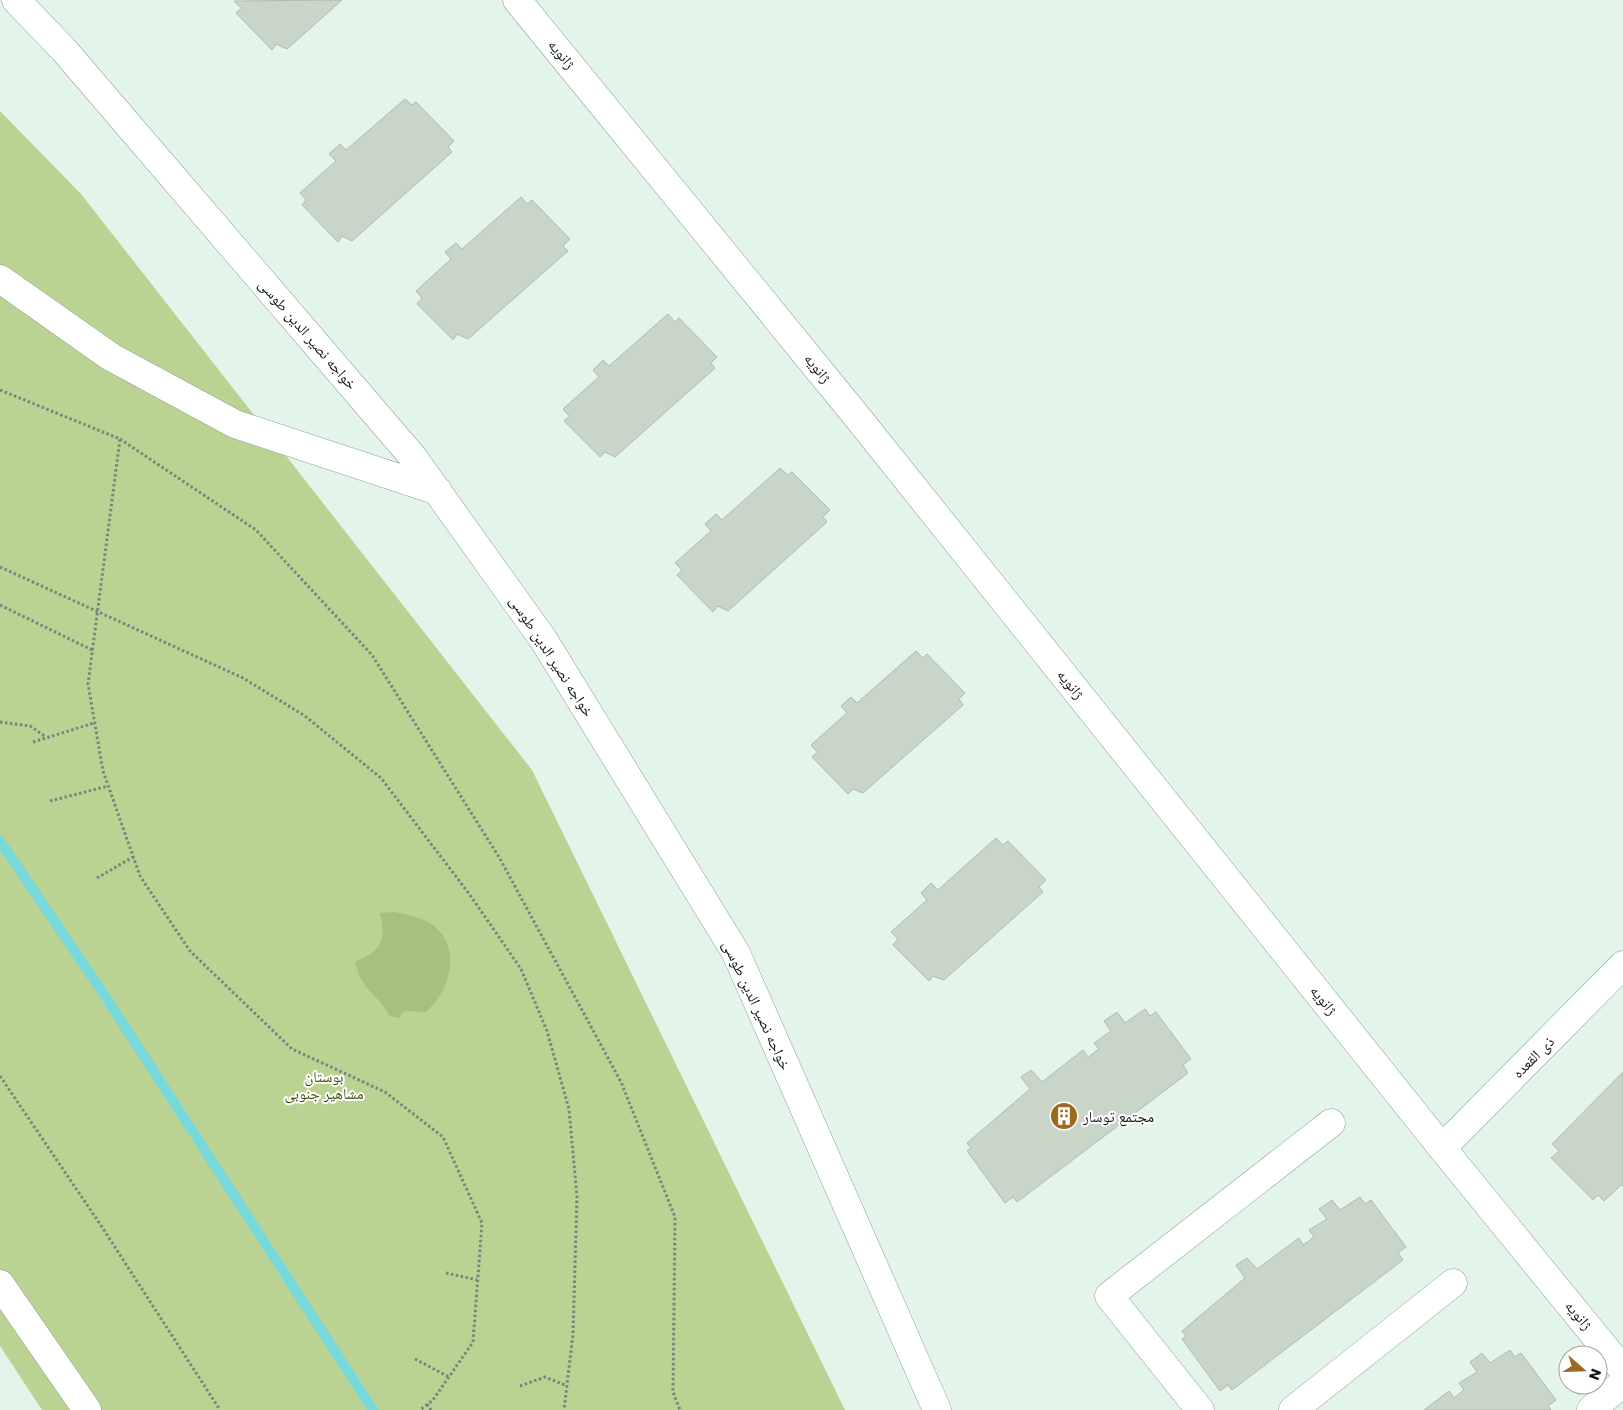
<svg xmlns="http://www.w3.org/2000/svg" width="1623" height="1410" viewBox="0 0 1623 1410" font-family="Poppins,'Noto Naskh Arabic',sans-serif">
<rect width="100%" height="100%" fill="#e3f4ea"/>
<path fill="#bbd392" d="M 0,111 L 81,194 L 532,770 L 845,1410 L 42,1410 L 0,1346 Z"/>
<path fill="#a8c07e" d="M 394,912 C 406,914 417,916 428,922 C 463,942 452,990 426,1012 L 404,1011 L 399,1018 L 390,1016 C 376,992 363,993 355,962 C 381,950 387,942 380,913 Z"/>
<g fill="none" stroke-linecap="round" stroke-linejoin="round">
<path stroke="#77d9dc" stroke-width="10" d="M 0,841 L 103,993 L 373,1410"/>
</g>
<path fill="#c9d5c8" stroke="#afbbae" d="M 342,0 L 287,49 L 276,44 L 272,50 L 236,13 L 241,8 L 234,1 Z
M 405,99 L 412,105 L 416,102 L 454,141 L 448,147 L 452,152 L 352,241 L 342,236 L 338,242 L 302,205 L 306,200 L 300,193 L 336,161 L 329,154 L 340,144 L 346,150 Z
M 521,197 L 527,204 L 532,200 L 570,239 L 563,246 L 568,251 L 468,339 L 457,334 L 453,340 L 417,304 L 422,298 L 416,291 L 451,259 L 445,252 L 456,243 L 462,249 Z
M 668,314 L 675,322 L 679,318 L 717,357 L 711,363 L 715,368 L 615,457 L 605,452 L 600,457 L 564,421 L 569,416 L 563,409 L 599,377 L 593,370 L 603,360 L 609,366 Z
M 780,468 L 788,475 L 792,472 L 830,510 L 823,517 L 827,522 L 728,611 L 718,606 L 713,612 L 677,575 L 682,570 L 675,563 L 711,531 L 705,524 L 716,514 L 722,520 Z
M 916,651 L 923,658 L 927,654 L 965,693 L 959,699 L 963,705 L 863,793 L 853,789 L 848,794 L 812,757 L 817,752 L 811,745 L 847,713 L 841,706 L 851,697 L 857,703 Z
M 996,838 L 1003,845 L 1008,841 L 1046,880 L 1039,887 L 1043,892 L 944,980 L 933,976 L 929,981 L 893,945 L 898,939 L 891,932 L 927,900 L 921,893 L 931,883 L 938,890 Z
M 1145,1009 L 1150,1016 L 1156,1012 L 1191,1059 L 1183,1065 L 1188,1073 L 1017,1202 L 1013,1197 L 1005,1203 L 967,1151 L 971,1148 L 967,1143 L 1030,1089 L 1021,1077 L 1031,1070 L 1042,1082 L 1083,1050 L 1088,1057 L 1099,1049 L 1094,1043 L 1111,1031 L 1104,1021 L 1117,1012 L 1125,1023 Z
M 1623,1072 L 1623,1186 L 1621,1185 L 1604,1201 L 1598,1195 L 1593,1200 L 1551,1158 L 1559,1151 L 1552,1144 Z
M 1360,1197 L 1365,1204 L 1371,1200 L 1406,1247 L 1398,1253 L 1403,1260 L 1232,1390 L 1228,1385 L 1220,1391 L 1182,1339 L 1186,1336 L 1182,1331 L 1245,1278 L 1236,1265 L 1247,1258 L 1257,1269 L 1299,1238 L 1303,1245 L 1314,1237 L 1309,1230 L 1327,1219 L 1319,1209 L 1332,1200 L 1340,1210 Z
M 1510,1350 L 1515,1357 L 1521,1353 L 1556,1400 L 1548,1406 L 1551,1410 L 1424,1410 L 1449,1391 L 1454,1398 L 1464,1390 L 1459,1383 L 1477,1372 L 1470,1362 L 1482,1353 L 1490,1363 Z"/>
<g fill="none" stroke-linecap="round" stroke-linejoin="round">
<defs>
<path id="minor" d="M 16,0 L 64,50 L 412,456 L 543,639 L 736,953 L 937,1410
M 517,0 L 854,413 L 1442,1148 L 1623,1370
M 0,279 L 111,357 L 235,424 L 438,491
M 1442,1148 L 1623,965
M 0,1284 L 87,1410
M 1200,1410 L 1109,1296 L 1331,1123
M 1293,1410 L 1453,1283
M 1591,1410 L 1623,1383"/>
</defs>
<use href="#minor" stroke="#8f9f96" stroke-width="29"/>
<path stroke="#79847e" stroke-width="3" stroke-dasharray="2.5 2.5" stroke-linecap="butt" d="M 0,390 L 120,439 L 88,684 L 103,771 L 140,876 L 190,951 L 292,1049 L 385,1092 L 443,1137 L 482,1223 L 473,1342 L 433,1400 L 420,1410
M 120,439 L 256,530 L 372,655 L 499,857 L 621,1082 L 675,1217 L 673,1392 L 680,1410
M 0,567 L 243,678 L 305,716 L 381,778 L 470,895 L 521,969 L 547,1031 L 569,1109 L 577,1197 L 573,1334 L 564,1410
M 0,605 L 92,650
M 0,722 L 30,726 L 46,737
M 33,742 L 94,723
M 50,801 L 108,786
M 97,878 L 133,857
M 0,1076 L 100,1224 L 220,1410
M 446,1273 L 477,1280
M 415,1359 L 449,1377
M 520,1386 L 545,1377 L 567,1386
M 427,1404 L 431,1410"/>
<use href="#minor" stroke="#fff" stroke-width="28"/>
</g>
<defs>
<symbol id="building-disc" viewBox="-11 -11 22 22"><circle r="9.5" fill="#9d6820" stroke="#fff"/><path d="M-4-6H4V6H1V3H-1V6H-4ZM-2.5-4.3h1.7v1.8h-1.7ZM.8-4.3h1.7v1.8H.8ZM-2.5-1h1.7V.8h-1.7ZM.8-1h1.7V.8H.8Z" fill="#fff"/></symbol>
</defs>
<g fill-rule="evenodd">
<use href="#building-disc" x="1048" y="1100" width="32" height="32"/>
</g>
<g text-anchor="middle" dominant-baseline="central" stroke-width="4" stroke-linejoin="round" paint-order="stroke">
<g font-size="15" fill="#101613" stroke="#fff">
<text transform="translate(562 54) rotate(51)">ژانویه</text>
<text transform="translate(308 334) rotate(49)">خواجه نصیر الدین طوسی</text>
<text transform="translate(818 368) rotate(51)">ژانویه</text>
<text transform="translate(552 656) rotate(57)">خواجه نصیر الدین طوسی</text>
<text transform="translate(1071 684) rotate(51)">ژانویه</text>
<text transform="translate(1324 1000) rotate(51)">ژانویه</text>
<text transform="translate(757 1005) rotate(65)">خواجه نصیر الدین طوسی</text>
<text transform="translate(1533 1057) rotate(-45)">ذی القعده</text>
<text transform="translate(1579 1315) rotate(50)">ژانویه</text>
</g>
<g font-size="15" fill="#3b4f02" stroke="#fff">
<text x="324" y="1076">بوستان<tspan x="324" dy="17">مشاهیر جنوبی</tspan></text>
</g>
<g font-size="15" fill="#101613" stroke="#fff" text-anchor="start">
<text x="1083" y="1116">مجتمع توسار</text>
</g>
</g>
<g transform="translate(1583 1370) rotate(110)"><circle r="24" fill="#ffffff" stroke="#9fa2a1"/>
<path d="M0-4L9 19L0 12L-9 19Z" fill="#9d6820"/>
<text y="-8" font-size="14" font-weight="bold" text-anchor="middle" fill="#101613">N</text>
</g>
</svg>
